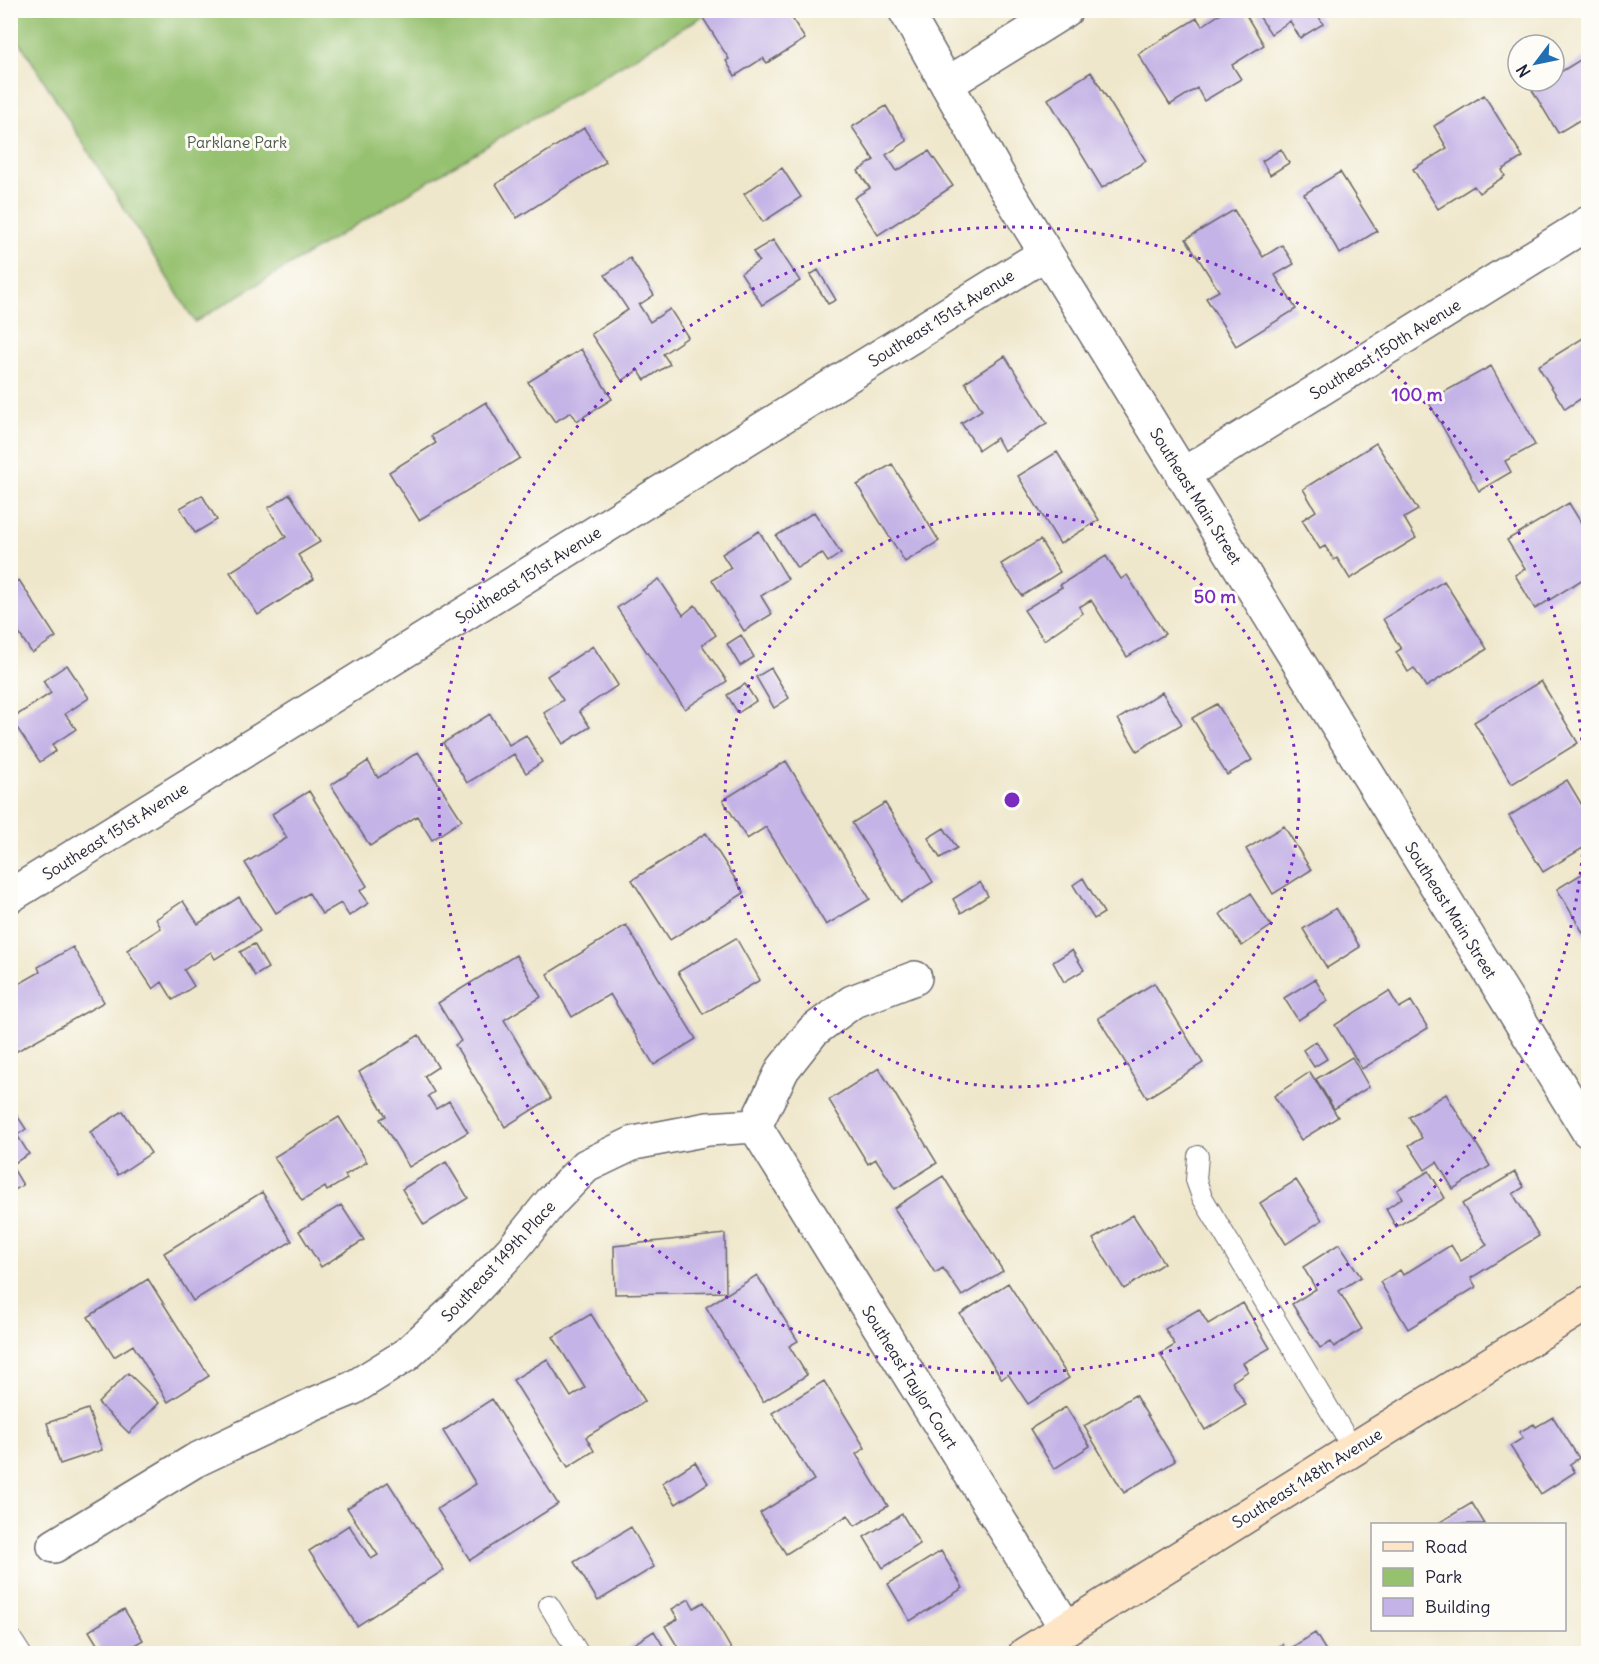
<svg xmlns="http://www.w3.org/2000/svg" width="1599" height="1664" viewBox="0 0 1599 1664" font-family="Delius,sans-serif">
<rect width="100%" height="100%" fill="#fdfcf7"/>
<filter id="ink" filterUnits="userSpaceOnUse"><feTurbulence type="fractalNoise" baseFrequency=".0167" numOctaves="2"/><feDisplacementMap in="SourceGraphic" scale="12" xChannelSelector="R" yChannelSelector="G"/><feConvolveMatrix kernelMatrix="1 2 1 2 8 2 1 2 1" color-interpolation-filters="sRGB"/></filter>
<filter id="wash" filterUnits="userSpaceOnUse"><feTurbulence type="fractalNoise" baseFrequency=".008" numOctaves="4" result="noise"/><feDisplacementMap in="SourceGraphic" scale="24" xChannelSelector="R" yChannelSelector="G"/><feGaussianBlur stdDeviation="1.35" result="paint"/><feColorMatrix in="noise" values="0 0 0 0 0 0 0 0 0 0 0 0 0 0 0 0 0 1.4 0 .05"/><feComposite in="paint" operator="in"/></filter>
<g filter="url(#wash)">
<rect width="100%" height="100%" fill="#efe7cb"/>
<path fill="#96c16f" stroke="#5c7255" stroke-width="1.5" d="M 11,10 L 711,10 L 711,11 L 195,322 L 11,28 Z"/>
<g id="blocks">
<path fill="#c4b3e6" d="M 715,10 L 787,10 L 805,39 L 767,63 L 763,58 L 735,76 L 726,61 L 729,59 L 703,18 Z
M 1226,10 L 1243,10 L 1264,45 L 1232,65 L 1241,79 L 1204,101 L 1197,88 L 1170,105 L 1138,54 L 1197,18 L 1202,26 Z
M 1255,10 L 1315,10 L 1323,24 L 1300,38 L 1290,21 L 1271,34 Z
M 1588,55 L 1588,115 L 1558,133 L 1532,90 L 1546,81 L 1554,81 L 1554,76 Z
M 1091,72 L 1146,161 L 1102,188 L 1048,99 Z
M 1484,95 L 1523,157 L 1502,170 L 1505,176 L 1479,193 L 1474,186 L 1438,209 L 1413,169 L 1447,148 L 1434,126 Z
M 886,106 L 907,141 L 886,155 L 897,171 L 929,151 L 953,186 L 878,235 L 854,198 L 870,188 L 858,171 L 874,160 L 852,127 Z
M 584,128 L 606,162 L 517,218 L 496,184 Z
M 1281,149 L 1289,163 L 1270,175 L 1262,161 Z
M 782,168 L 801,197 L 763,222 L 744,194 Z
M 1340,172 L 1377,231 L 1340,254 L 1304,194 Z
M 1234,210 L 1263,257 L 1282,245 L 1294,264 L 1275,275 L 1296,309 L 1236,346 L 1206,298 L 1219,291 L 1186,239 Z
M 773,240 L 800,281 L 762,305 L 741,273 L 759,261 L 753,252 Z
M 630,258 L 654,295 L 639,305 L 650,322 L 670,309 L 688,337 L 663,354 L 670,364 L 645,380 L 638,370 L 622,381 L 591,334 L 628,310 L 605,275 Z
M 818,270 L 836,300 L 828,304 L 810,275 Z
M 1588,335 L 1588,394 L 1565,409 L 1538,366 Z
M 581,349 L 612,399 L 577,421 L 571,412 L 555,422 L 528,382 Z
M 1005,356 L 1047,423 L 1004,451 L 997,438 L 979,450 L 961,423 L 982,410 L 965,382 Z
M 1491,366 L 1535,445 L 1505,461 L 1511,472 L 1479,491 L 1428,401 Z
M 486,402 L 520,458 L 419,520 L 389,472 L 436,443 L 431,436 Z
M 1376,443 L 1418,510 L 1404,518 L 1416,538 L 1350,579 L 1337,558 L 1334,560 L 1325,546 L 1320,549 L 1302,520 L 1316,511 L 1303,489 Z
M 1057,452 L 1099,520 L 1060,544 L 1018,476 Z
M 892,464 L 939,541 L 905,562 L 857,485 Z
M 290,494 L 320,542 L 298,555 L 314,579 L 258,615 L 230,572 L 286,537 L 268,508 Z
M 202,495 L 217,520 L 195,533 L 180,508 Z
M 1569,503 L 1588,534 L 1588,576 L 1535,609 L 1515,575 L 1525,569 L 1507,540 Z
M 814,512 L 841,553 L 828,562 L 822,553 L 797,568 L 776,536 Z
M 759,531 L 788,579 L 761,596 L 772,614 L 744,631 L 712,580 L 731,568 L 722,554 Z
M 1040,540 L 1060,572 L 1022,596 L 1001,564 Z
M 1106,556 L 1121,579 L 1127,575 L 1165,634 L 1127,657 L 1091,600 L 1079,607 L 1083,613 L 1044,640 L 1024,610 L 1062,587 L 1060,585 Z
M 659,579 L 683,615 L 695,605 L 716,635 L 702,645 L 727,681 L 685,709 L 617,608 Z
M 19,580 L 56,637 L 32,653 L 10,620 L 10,585 Z
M 1444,581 L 1487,649 L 1426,687 L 1414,668 L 1408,672 L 1396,652 L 1401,649 L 1383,619 Z
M 741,635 L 754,657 L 740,666 L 727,644 Z
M 593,646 L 618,685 L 579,711 L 590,727 L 563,744 L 544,713 L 563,700 L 547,676 Z
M 67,665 L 89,698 L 65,714 L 76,729 L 52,745 L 56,751 L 40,762 L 11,719 L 51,693 L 43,681 Z
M 771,668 L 789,698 L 774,708 L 756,677 Z
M 1541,681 L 1578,743 L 1512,784 L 1474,722 Z
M 745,684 L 756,701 L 738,713 L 727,695 Z
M 1162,692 L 1182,724 L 1137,751 L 1118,719 Z
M 1217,704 L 1252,760 L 1227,775 L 1192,718 Z
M 490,714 L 509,745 L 526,735 L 542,762 L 526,773 L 514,754 L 467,783 L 443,743 Z
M 418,752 L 462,820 L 432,840 L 417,816 L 370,846 L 331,785 L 368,761 L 378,778 Z
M 786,761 L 870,899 L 826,925 L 766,827 L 747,839 L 723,800 Z
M 1567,780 L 1588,815 L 1588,845 L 1543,872 L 1509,816 Z
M 309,791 L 367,886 L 360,891 L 369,903 L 349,916 L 341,903 L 322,914 L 309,893 L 276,913 L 245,863 L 287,838 L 272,814 Z
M 885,803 L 933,882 L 901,902 L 852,823 Z
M 1284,826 L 1311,870 L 1273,894 L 1246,849 Z
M 944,828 L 957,848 L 940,858 L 928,838 Z
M 706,833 L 744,893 L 670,940 L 632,880 Z
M 1588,870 L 1588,941 L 1557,889 Z
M 1083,878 L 1104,913 L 1094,919 L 1073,885 Z
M 980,882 L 988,896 L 961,913 L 953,899 Z
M 1250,894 L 1271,926 L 1242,946 L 1220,914 Z
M 239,897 L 260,931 L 215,959 L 211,952 L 184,970 L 194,986 L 173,1000 L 162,982 L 153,989 L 127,950 L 161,928 L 156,919 L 183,901 L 198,924 Z
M 1336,908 L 1360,947 L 1327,968 L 1303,929 Z
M 626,925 L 696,1039 L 654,1065 L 610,994 L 572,1017 L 547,974 Z
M 736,938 L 760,980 L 703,1014 L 678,972 Z
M 254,944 L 268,968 L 255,976 L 240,952 Z
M 73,947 L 104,1002 L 10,1055 L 10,989 L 40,972 L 38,967 Z
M 1072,950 L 1084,970 L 1064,982 L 1053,962 Z
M 516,955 L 541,997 L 504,1020 L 551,1098 L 505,1127 L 455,1045 L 461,1041 L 438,1003 Z
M 1315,979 L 1328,1001 L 1298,1020 L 1284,998 Z
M 1154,983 L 1203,1063 L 1147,1098 L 1098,1018 Z
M 1389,991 L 1399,1008 L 1411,1001 L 1428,1028 L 1362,1069 L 1335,1025 Z
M 419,1035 L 438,1067 L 424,1076 L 434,1092 L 428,1096 L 436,1109 L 449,1101 L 468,1132 L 409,1167 L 380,1119 L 386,1116 L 359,1072 Z
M 1316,1041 L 1327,1059 L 1314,1067 L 1303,1050 Z
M 1352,1057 L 1369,1087 L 1334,1109 L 1316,1079 Z
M 879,1068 L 937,1163 L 895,1189 L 876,1159 L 868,1164 L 829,1100 Z
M 1310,1072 L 1338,1117 L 1301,1140 L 1274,1096 Z
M 1446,1094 L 1490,1166 L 1453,1189 L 1437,1162 L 1425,1170 L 1409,1145 L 1422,1138 L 1409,1117 Z
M 10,1105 L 26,1129 L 17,1135 L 29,1154 L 11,1165 L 23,1185 L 10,1193 Z
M 123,1111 L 151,1153 L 118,1175 L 90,1132 Z
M 339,1117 L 367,1162 L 345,1175 L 347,1179 L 327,1191 L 325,1187 L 302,1201 L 274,1157 Z
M 446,1162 L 468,1198 L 424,1225 L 402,1189 Z
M 1429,1171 L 1445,1198 L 1396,1227 L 1386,1209 L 1402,1198 L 1397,1190 Z
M 1515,1172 L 1524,1187 L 1513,1194 L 1539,1236 L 1471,1278 L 1476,1287 L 1408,1329 L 1380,1282 L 1400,1270 L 1403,1275 L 1451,1245 L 1461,1261 L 1487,1245 L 1462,1204 Z
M 943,1176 L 1003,1271 L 962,1296 L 943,1268 L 935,1273 L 894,1208 Z
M 1296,1180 L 1322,1220 L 1286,1244 L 1260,1203 Z
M 262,1192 L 292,1241 L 193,1301 L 164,1253 Z
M 341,1205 L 364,1240 L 321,1267 L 299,1231 Z
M 1133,1215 L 1164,1263 L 1124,1289 L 1093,1239 Z
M 725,1234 L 726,1292 L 615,1294 L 614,1246 Z
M 1339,1244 L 1361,1277 L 1339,1291 L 1362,1329 L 1334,1347 L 1331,1342 L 1320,1348 L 1292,1304 L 1316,1289 L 1303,1267 Z
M 757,1275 L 798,1341 L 789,1346 L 807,1375 L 763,1402 L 706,1307 Z
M 148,1279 L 209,1376 L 168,1402 L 133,1345 L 114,1357 L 88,1317 Z
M 1008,1283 L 1069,1378 L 1028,1404 L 1008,1374 L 1002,1379 L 960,1314 Z
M 1243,1303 L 1270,1348 L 1243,1363 L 1248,1371 L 1232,1382 L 1246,1405 L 1205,1430 L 1160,1354 L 1175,1345 L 1165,1329 L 1199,1309 L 1208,1324 Z
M 591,1314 L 645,1401 L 586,1437 L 594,1451 L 568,1467 L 513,1380 L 547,1359 L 571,1397 L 585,1388 L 553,1337 Z
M 128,1373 L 159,1403 L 129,1433 L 98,1403 Z
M 824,1381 L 865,1448 L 856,1454 L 888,1506 L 855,1526 L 848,1515 L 786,1554 L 760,1513 L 814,1480 L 772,1413 Z
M 1135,1395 L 1175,1461 L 1124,1493 L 1084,1426 Z
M 492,1399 L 558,1504 L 470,1560 L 437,1509 L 476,1484 L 443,1431 Z
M 1066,1407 L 1090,1446 L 1054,1469 L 1030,1429 Z
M 88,1409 L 102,1450 L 60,1464 L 47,1423 Z
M 1553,1417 L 1579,1458 L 1570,1464 L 1575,1472 L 1541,1494 L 1510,1446 L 1523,1438 L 1519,1432 L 1534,1424 L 1536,1427 Z
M 695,1462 L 708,1483 L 676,1504 L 662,1483 Z
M 388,1482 L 444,1570 L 357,1626 L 309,1551 L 349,1525 L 371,1559 L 378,1555 L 347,1508 Z
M 1472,1503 L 1485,1524 L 1437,1524 Z
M 902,1514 L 920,1544 L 883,1568 L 864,1537 Z
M 631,1527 L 654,1567 L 598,1601 L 574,1562 Z
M 941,1551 L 963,1588 L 910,1621 L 888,1584 Z
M 689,1599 L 694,1608 L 704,1602 L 734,1654 L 682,1654 L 665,1626 L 678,1619 L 672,1609 Z
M 124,1609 L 143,1640 L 136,1644 L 141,1652 L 139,1654 L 103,1654 L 89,1631 Z
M 654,1631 L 668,1654 L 633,1654 L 629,1647 Z
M 1315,1633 L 1328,1654 L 1268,1654 L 1282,1644 L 1286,1651 Z"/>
</g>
</g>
<g filter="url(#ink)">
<use href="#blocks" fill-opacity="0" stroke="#6a676d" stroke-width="1.5"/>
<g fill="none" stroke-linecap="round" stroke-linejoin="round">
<defs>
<path id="lane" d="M 1198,1156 L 1196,1180 L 1202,1197 L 1353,1449
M 549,1605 L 579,1654
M 10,1637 L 21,1654"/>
<path id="street" d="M 905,10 L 1002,182 L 1588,1131
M 947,84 L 1066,10
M 1182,475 L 1588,223
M 10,896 L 1046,253
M 755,1126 L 1066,1628
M 755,1126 L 783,1069 L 813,1031 L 852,1002 L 915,978
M 54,1546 L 194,1461 L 312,1405 L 353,1388 L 406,1355 L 460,1305 L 512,1250 L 551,1202 L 586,1166 L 634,1143 L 708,1129 L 755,1126"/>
<path id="secondary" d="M 1025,1654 L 1588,1303"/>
</defs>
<use href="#lane" stroke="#6a676d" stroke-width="22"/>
<use href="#street" stroke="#6a676d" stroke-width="36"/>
<use href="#secondary" stroke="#6a676d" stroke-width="36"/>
<use href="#lane" stroke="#fff" stroke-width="20"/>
<use href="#street" stroke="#fff" stroke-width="33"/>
<use href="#secondary" stroke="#fee5c5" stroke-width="33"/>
</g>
</g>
<g fill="none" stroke="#7b2cbf" stroke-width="3" stroke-dasharray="3 6">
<circle cx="1012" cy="800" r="287"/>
<circle cx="1012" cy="800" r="573"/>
</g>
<g text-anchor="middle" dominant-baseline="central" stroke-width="6" stroke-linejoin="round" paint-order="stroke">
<g font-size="16" fill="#4b5a4d" stroke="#fdfcf7">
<text x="237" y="142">Parklane Park</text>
</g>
<g font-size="16" fill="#22223b" stroke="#fdfcf7">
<text transform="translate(941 318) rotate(-32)">Southeast 151st Avenue</text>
<text transform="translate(1385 349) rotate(-32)">Southeast 150th Avenue</text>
<text transform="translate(1196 496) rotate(58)">Southeast Main Street</text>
<text transform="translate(528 575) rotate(-32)">Southeast 151st Avenue</text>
<text transform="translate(115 831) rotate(-32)">Southeast 151st Avenue</text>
<text transform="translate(1451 910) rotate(58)">Southeast Main Street</text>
<text transform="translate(498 1261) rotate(-47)">Southeast 149th Place</text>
<text transform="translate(910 1377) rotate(58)">Southeast Taylor Court</text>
<text transform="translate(1307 1478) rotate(-32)">Southeast 148th Avenue</text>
</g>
</g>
<circle cx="1012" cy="800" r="9" fill="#7b2cbf" stroke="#fdfcf7" stroke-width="3"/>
<g font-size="18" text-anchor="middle" font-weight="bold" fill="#7b2cbf" stroke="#fdfcf7" stroke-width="6" stroke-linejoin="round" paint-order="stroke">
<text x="1417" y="401">100 m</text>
<text x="1215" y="603">50 m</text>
</g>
<rect width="1599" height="1664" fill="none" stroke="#fdfcf7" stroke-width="36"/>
<rect x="1371" y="1523" width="195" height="108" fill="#fdfcf7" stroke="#a5a5ac" stroke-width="1.5"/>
<rect x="1383" y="1542" width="30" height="9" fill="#fee5c5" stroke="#a5a5ac" stroke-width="1.5"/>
<text x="1425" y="1553" font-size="18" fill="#22223b">Road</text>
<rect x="1383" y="1568" width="30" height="18" fill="#96c16f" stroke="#a5a5ac" stroke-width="1.5"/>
<text x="1425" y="1583" font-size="18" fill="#22223b">Park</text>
<rect x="1383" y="1598" width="30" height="18" fill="#c4b3e6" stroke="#a5a5ac" stroke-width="1.5"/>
<text x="1425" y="1613" font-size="18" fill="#22223b">Building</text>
<g transform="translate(1536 63) rotate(238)"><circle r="28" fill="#fdfcf7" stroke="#a5a5ac" stroke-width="1.5"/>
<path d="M0-4.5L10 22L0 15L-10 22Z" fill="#1f6fb2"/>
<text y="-9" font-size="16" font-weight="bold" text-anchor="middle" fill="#22223b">N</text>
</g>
</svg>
